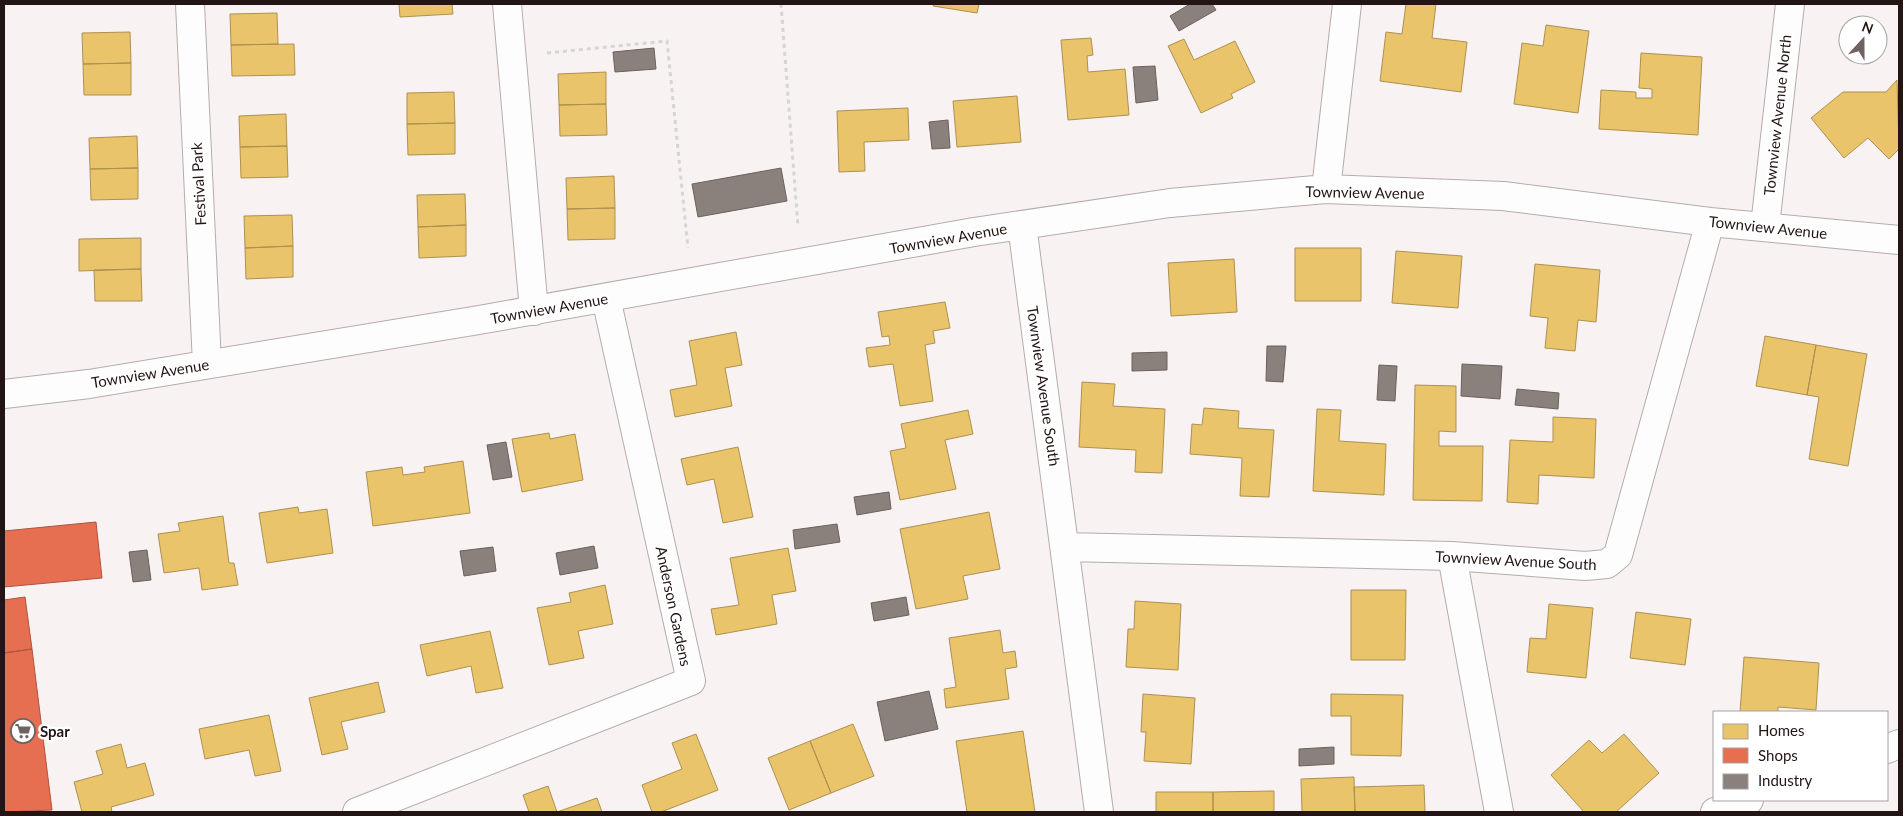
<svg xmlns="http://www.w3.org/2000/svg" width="1903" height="816" viewBox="0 0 1903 816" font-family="Lato,sans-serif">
<rect width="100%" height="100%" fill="#f8f3f2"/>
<path fill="#e9c46a" stroke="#ae9050" d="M 399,4 L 452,4 L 453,14 L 400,17 Z
M 934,4 L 979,4 L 977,13 L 933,6 Z
M 1406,4 L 1436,4 L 1432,38 L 1467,42 L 1461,92 L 1380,81 L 1386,32 L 1402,34 Z
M 277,13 L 278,44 L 231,45 L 230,14 Z
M 1546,25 L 1589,31 L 1578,113 L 1514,104 L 1522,43 L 1543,46 Z
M 130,32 L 131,63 L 83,64 L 82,33 Z
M 1091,38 L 1093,55 L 1087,56 L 1088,72 L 1125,69 L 1129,115 L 1068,120 L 1061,40 Z
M 1184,39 L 1194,60 L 1235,41 L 1255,82 L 1231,94 L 1233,98 L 1201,113 L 1168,46 Z
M 294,44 L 295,75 L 232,76 L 231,45 Z
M 1641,53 L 1702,57 L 1698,135 L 1599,129 L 1601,90 L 1636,92 L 1636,98 L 1652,98 L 1652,89 L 1639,88 Z
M 131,63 L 131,95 L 84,95 L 83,64 Z
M 606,72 L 606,104 L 559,105 L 558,74 Z
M 1897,80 L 1899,149 L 1889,159 L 1868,138 L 1844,158 L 1811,118 L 1843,92 L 1886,92 Z
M 454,92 L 455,123 L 407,124 L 407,93 Z
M 1017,96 L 1021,142 L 957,147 L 953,101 Z
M 606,104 L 607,135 L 560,136 L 559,105 Z
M 908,108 L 909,140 L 864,142 L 865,171 L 839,172 L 837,111 Z
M 286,114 L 287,146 L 240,147 L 239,116 Z
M 455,123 L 455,154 L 408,155 L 407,124 Z
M 137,136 L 138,168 L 90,169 L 89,138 Z
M 287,146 L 288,177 L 241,178 L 240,147 Z
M 138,168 L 138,199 L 91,200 L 90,169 Z
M 614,176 L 615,208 L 567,209 L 566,178 Z
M 465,194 L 466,225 L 418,227 L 417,195 Z
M 615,208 L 615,239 L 568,240 L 567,209 Z
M 292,215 L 293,246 L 245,248 L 244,216 Z
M 466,225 L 466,256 L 419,258 L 418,227 Z
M 141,238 L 141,269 L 79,271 L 79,239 Z
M 293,246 L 293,277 L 246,279 L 245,248 Z
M 1295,248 L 1361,248 L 1361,301 L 1295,301 Z
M 1396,251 L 1462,256 L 1458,308 L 1392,303 Z
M 1234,259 L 1237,312 L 1171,316 L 1168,263 Z
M 1535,264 L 1600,270 L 1596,322 L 1578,320 L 1575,351 L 1545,348 L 1548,318 L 1530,316 Z
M 141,269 L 142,301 L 95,301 L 94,270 Z
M 945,302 L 950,328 L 933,331 L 935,343 L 925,345 L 933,401 L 900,406 L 893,364 L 869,367 L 866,348 L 890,345 L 889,336 L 882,337 L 878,312 Z
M 736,332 L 742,365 L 725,368 L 732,406 L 675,417 L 670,390 L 697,385 L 689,341 Z
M 1765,336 L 1816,345 L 1807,395 L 1756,386 Z
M 1816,345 L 1867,354 L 1848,466 L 1809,459 L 1819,397 L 1807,395 Z
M 1082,382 L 1115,384 L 1113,406 L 1165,409 L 1162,473 L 1135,472 L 1136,450 L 1079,447 Z
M 1415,385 L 1456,386 L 1456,432 L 1439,431 L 1439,446 L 1483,446 L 1482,501 L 1413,500 Z
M 1204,408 L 1239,411 L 1238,428 L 1274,430 L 1269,497 L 1240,496 L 1242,458 L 1190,454 L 1192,424 L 1202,425 Z
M 1317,409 L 1341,410 L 1339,441 L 1386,444 L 1384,495 L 1313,491 Z
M 968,410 L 973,434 L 945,440 L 956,489 L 900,500 L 890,451 L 906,448 L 901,424 Z
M 1553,417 L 1596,419 L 1594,478 L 1539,475 L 1538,504 L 1507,502 L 1510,440 L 1553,442 Z
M 549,433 L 550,439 L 575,434 L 583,480 L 522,492 L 512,439 Z
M 738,447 L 753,517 L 723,523 L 714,479 L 687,485 L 681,459 Z
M 463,461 L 470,513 L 373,526 L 366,472 L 402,467 L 403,475 L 425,472 L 424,467 Z
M 298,507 L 299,513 L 327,509 L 333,553 L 267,563 L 259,513 Z
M 989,512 L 1000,569 L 963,576 L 968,599 L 916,609 L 900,529 Z
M 223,516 L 229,563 L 234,563 L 238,585 L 202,590 L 199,568 L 164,573 L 158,534 L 180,531 L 178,523 Z
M 788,548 L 796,591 L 772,595 L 777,624 L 716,635 L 711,609 L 739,605 L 730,558 Z
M 605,585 L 613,624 L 578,631 L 584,658 L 549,665 L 537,608 L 571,602 L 569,593 Z
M 1351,590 L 1406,590 L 1405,660 L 1351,660 Z
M 1135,601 L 1181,604 L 1178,670 L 1126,667 L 1128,629 L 1134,629 Z
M 1549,604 L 1593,608 L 1586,678 L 1527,672 L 1530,638 L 1546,639 Z
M 1636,612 L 1691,619 L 1685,665 L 1630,658 Z
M 1000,630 L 1003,653 L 1015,651 L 1017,667 L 1005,669 L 1009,699 L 946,708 L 944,689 L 956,687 L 949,638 Z
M 490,631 L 503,688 L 476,693 L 471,666 L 427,676 L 420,645 Z
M 1744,657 L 1819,663 L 1816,710 L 1778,707 L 1778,712 L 1740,712 Z
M 378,682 L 385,712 L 341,722 L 348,749 L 322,755 L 309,698 Z
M 1143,694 L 1195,698 L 1191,764 L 1144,761 L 1146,732 L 1141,732 Z
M 1331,694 L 1403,695 L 1401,756 L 1351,755 L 1351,716 L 1331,716 Z
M 269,715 L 281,771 L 255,776 L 249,750 L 205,759 L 199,729 Z
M 853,724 L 874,776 L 831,793 L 810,741 Z
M 1023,731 L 1035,812 L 967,812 L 956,741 Z
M 696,734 L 718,790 L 661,812 L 652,812 L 642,785 L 682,769 L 672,743 Z
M 1624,734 L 1659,773 L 1616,812 L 1584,812 L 1551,775 L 1589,740 L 1602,753 Z
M 810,741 L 831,793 L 789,810 L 768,758 Z
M 121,744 L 127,768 L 145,763 L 154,795 L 111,807 L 112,812 L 82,812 L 74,782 L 103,774 L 96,751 Z
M 1354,777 L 1355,812 L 1302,812 L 1301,779 Z
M 1424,785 L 1425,812 L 1355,812 L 1354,787 Z
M 548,786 L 557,812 L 529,812 L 523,795 Z
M 1274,791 L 1274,812 L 1213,812 L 1213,792 Z
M 1156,792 L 1213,792 L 1213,812 L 1156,812 Z
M 597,798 L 602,812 L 557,812 Z"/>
<path fill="#e76f51" stroke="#ac543e" d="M 96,522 L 102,578 L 4,587 L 4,531 Z
M 25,597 L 32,649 L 4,653 L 4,600 Z
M 32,649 L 52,810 L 4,812 L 4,653 Z"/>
<path fill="#8a817c" stroke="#6b615c" d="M 1190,4 L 1212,4 L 1216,10 L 1179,31 L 1170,16 Z
M 654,48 L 656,69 L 615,72 L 613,52 Z
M 1155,66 L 1158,100 L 1136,103 L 1133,67 Z
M 948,120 L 950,148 L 932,149 L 929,122 Z
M 781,168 L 787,201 L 698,217 L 692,184 Z
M 1267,346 L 1286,346 L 1283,382 L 1266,381 Z
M 1167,352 L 1167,370 L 1132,371 L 1132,353 Z
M 1462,364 L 1502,366 L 1500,399 L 1461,396 Z
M 1379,365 L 1397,366 L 1395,401 L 1377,400 Z
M 1517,389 L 1559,393 L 1558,409 L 1515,405 Z
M 506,442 L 512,477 L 493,480 L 487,445 Z
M 889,492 L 891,509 L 857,515 L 854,497 Z
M 837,524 L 840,542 L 795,549 L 793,530 Z
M 594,546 L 598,568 L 560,575 L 556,553 Z
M 493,547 L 496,571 L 464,576 L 460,551 Z
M 147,550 L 151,580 L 133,582 L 129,552 Z
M 906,597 L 909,615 L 874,621 L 871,603 Z
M 929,691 L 938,729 L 885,741 L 877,702 Z
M 1334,747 L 1334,764 L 1299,766 L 1299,749 Z"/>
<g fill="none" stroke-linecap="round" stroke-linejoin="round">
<defs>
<path id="minor" d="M 190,4 L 207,364
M 507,4 L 534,311
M 1326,189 L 1347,4
M 1022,225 L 1099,812
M 1765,226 L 1790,4
M 4,394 L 89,384 L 479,320 L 974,232 L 1170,203 L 1326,189 L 1503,196 L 1710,222 L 1899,240
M 1065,547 L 1452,556 L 1585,566 L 1607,564 L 1618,555 L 1710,222
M 1452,556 L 1499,812
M 1887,749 L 1899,744
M 357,812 L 691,681 L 606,298
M 1715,812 L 1749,800"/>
</defs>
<use href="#minor" stroke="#b4acaa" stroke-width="30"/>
<path stroke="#d6d4d4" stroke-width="3" stroke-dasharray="4 4" stroke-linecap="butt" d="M 781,4 L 798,227
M 547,53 L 667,41 L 688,248"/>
<use href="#minor" stroke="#fefdfd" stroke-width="28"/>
</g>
<defs>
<symbol id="supermarket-ring" viewBox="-11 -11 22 22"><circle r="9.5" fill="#fff" stroke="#6e6361" stroke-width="1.5"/><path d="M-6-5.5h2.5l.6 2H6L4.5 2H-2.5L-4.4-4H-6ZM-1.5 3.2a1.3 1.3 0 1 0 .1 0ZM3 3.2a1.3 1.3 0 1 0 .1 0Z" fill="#6e6361"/></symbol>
</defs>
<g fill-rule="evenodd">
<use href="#supermarket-ring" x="9" y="717" width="28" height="28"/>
</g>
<g text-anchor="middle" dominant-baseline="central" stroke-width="5" stroke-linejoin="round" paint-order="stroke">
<g font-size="15" fill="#231513" stroke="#fff">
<text transform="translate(1777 115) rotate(-84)">Townview Avenue North</text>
<text transform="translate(198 184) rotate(-93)">Festival Park</text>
<text transform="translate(1365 192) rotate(1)">Townview Avenue</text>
<text transform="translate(1768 227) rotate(6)">Townview Avenue</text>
<text transform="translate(948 238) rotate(-10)">Townview Avenue</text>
<text transform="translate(549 308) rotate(-10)">Townview Avenue</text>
<text transform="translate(150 373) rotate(-9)">Townview Avenue</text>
<text transform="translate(1044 386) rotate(82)">Townview Avenue South</text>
<text transform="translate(1516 560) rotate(3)">Townview Avenue South</text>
<text transform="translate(674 606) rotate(78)">Anderson Gardens</text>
</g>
<g font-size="15" font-weight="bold" fill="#231513" stroke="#fff" text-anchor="start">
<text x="40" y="731">Spar</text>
</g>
</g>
<rect width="1903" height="816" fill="none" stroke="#231513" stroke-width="10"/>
<rect x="1713" y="711" width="175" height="90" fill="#ffffff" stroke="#a7a1a1"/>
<rect x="1723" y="724" width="25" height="15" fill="#e9c46a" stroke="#a7a1a1"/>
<text x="1758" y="736" font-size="15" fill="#231513">Homes</text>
<rect x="1723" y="748" width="25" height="15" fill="#e76f51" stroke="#a7a1a1"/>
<text x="1758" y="761" font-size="15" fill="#231513">Shops</text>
<rect x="1723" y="774" width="25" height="15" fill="#8a817c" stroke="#a7a1a1"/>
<text x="1758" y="786" font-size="15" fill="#231513">Industry</text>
<g transform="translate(1863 40) rotate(21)"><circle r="24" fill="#ffffff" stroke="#a7a1a1"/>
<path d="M0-4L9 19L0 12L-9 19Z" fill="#6e6361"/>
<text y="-8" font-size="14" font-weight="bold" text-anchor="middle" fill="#231513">N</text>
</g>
</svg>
